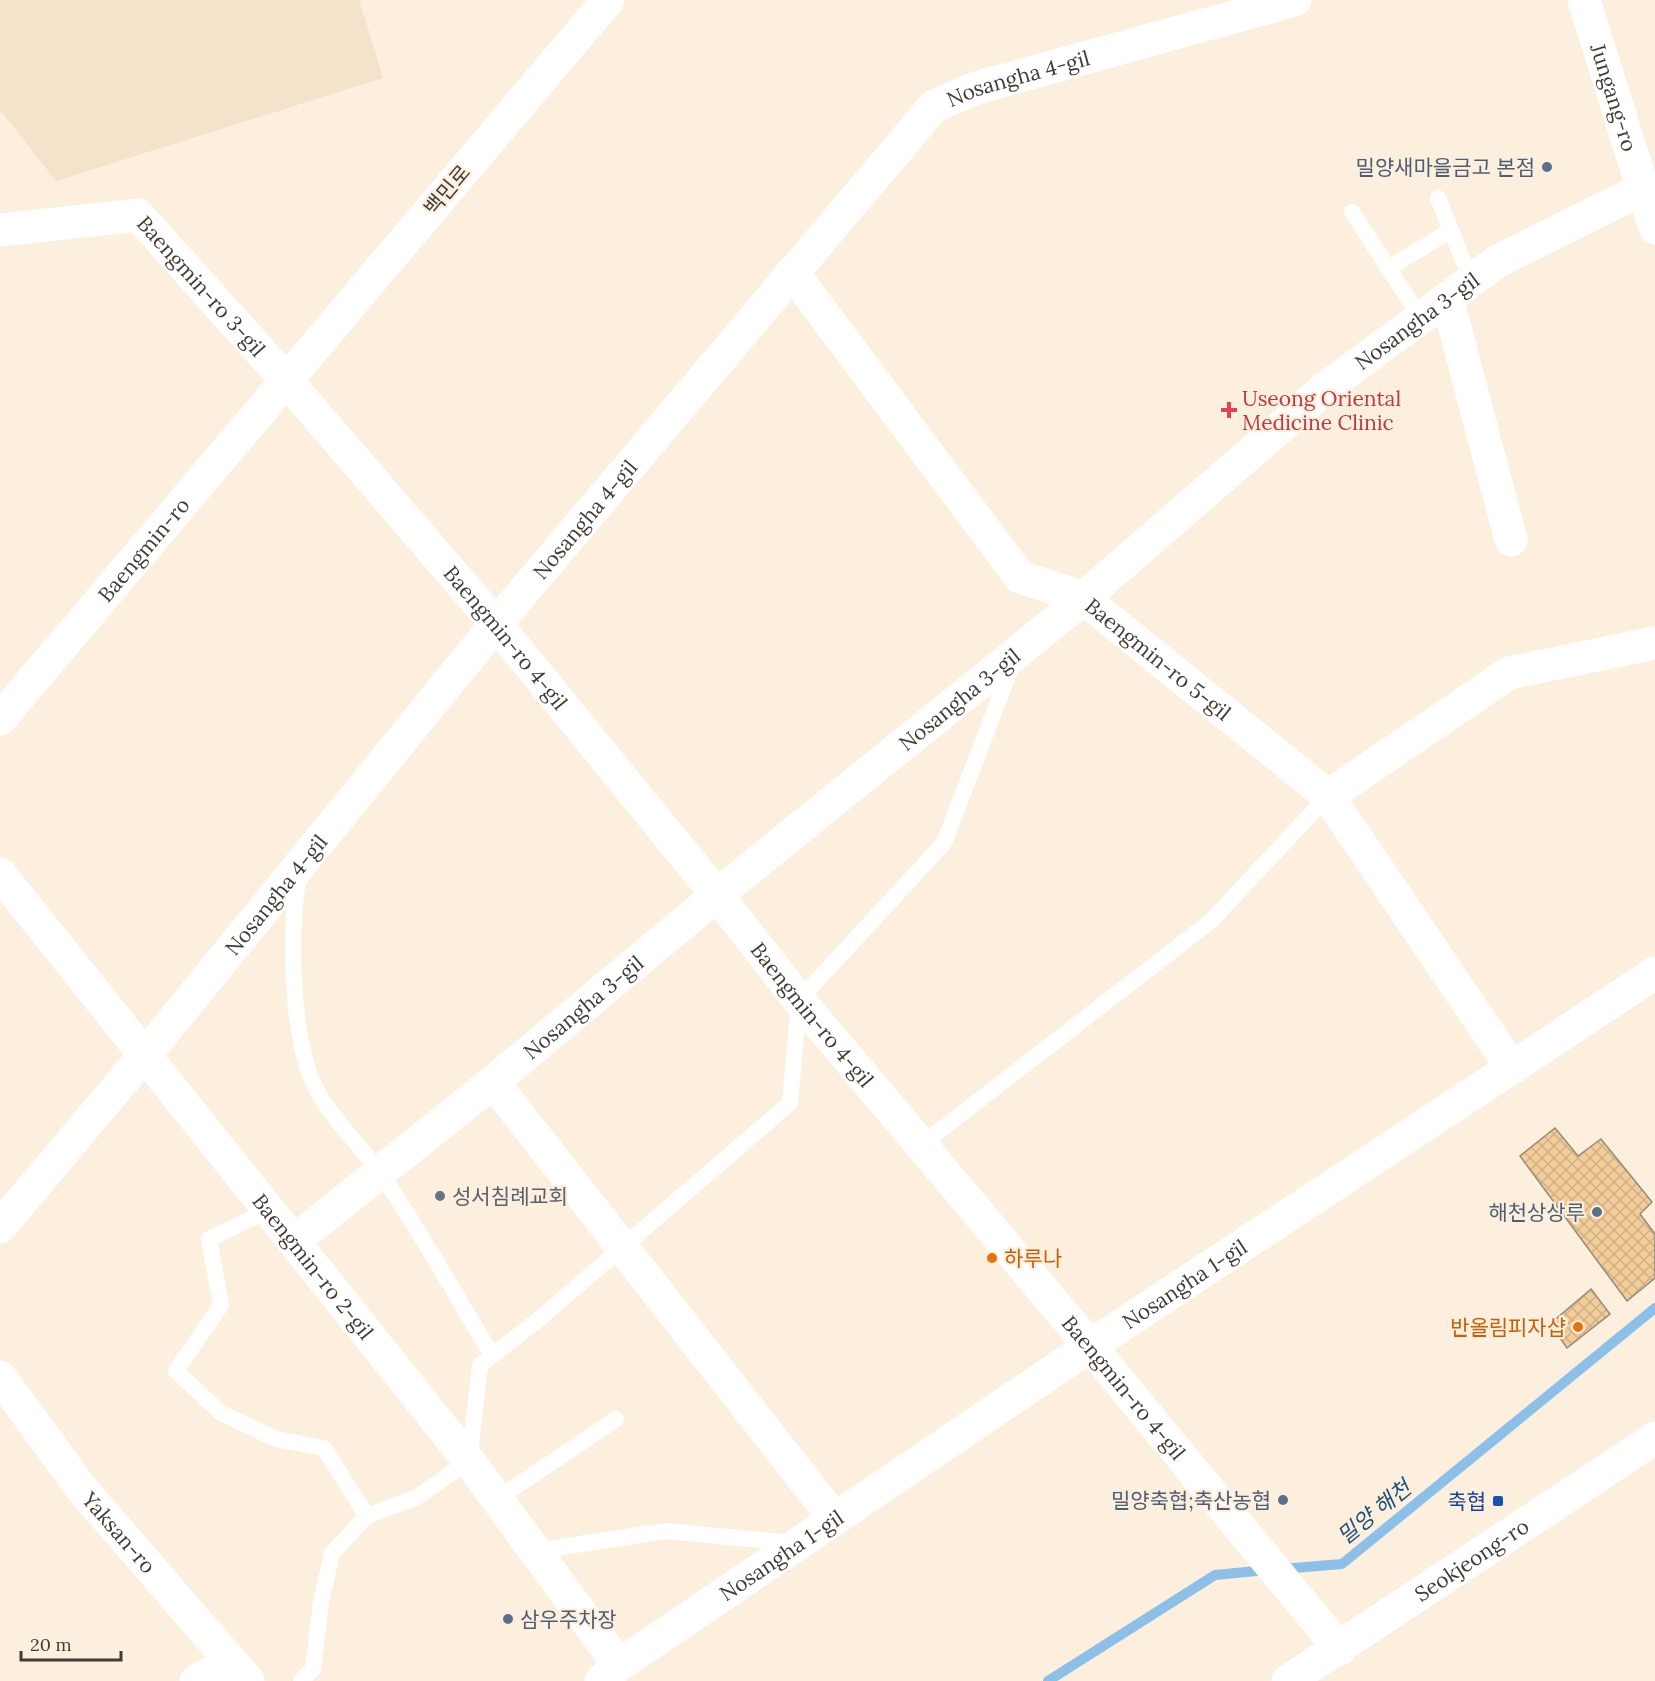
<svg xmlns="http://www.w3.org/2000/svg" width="1655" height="1681" viewBox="0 0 1655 1681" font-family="Lora,'Noto Sans KR',serif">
<defs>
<pattern id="building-cross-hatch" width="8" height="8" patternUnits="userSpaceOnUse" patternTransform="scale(1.5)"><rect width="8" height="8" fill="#f2cc99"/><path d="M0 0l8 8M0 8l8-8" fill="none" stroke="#d1b084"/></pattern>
</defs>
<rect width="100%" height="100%" fill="#fdefde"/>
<path fill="#f4e2cb" d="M 0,0 L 359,0 L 383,78 L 56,181 L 0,110 Z"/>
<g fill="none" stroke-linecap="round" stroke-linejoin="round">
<path stroke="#8dc0e8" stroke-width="10" d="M 1282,1569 L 1342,1564 L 1655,1308
M 1048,1681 L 1215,1575 L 1267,1570"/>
</g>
<path fill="url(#building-cross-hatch)" stroke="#968a7a" stroke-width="1.5" d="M 1555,1128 L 1578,1156 L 1601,1139 L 1652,1202 L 1640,1214 L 1655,1234 L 1655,1278 L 1627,1301 L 1520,1156 Z
M 1591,1289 L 1610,1314 L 1567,1348 L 1550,1324 Z"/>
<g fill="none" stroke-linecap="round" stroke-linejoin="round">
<path stroke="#fff" stroke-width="16" d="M 1438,198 L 1471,280
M 1352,212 L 1421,318
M 1389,268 L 1451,230
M 299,875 C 289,930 291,1025 311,1078 C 325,1113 359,1143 380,1173 C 421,1231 455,1295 492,1355
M 921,1145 L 1211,921 L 1328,796
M 269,1210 L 209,1239 L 221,1305 L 176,1371 L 221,1413 L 276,1439 L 324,1448 L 367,1516
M 497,1499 L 616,1419
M 536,1551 L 665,1531 L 794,1543
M 301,1681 L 313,1669 L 321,1602 L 332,1553 L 367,1516 L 417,1497 L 469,1461 L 480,1365 L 538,1320 L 790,1103 L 799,1000 L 944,843 L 1012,665"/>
<g stroke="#fff" stroke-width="33">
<path id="s1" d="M 0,230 L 138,215 L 286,380 L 496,624 L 717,895 L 799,1000 L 1090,1346 L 1340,1649"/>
<path id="s2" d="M 792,272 L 1020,577 L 1083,598 L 1328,796 L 1512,1068"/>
<path d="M 1447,298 L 1511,540"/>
<path d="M 1328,796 L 1509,673 L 1655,643"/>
<path id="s3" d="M 0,874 L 469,1461 L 619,1665"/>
<path d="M 493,1082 L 834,1518"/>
<path id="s4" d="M 0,1227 L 159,1038 L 496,624 L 934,106 L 976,88 L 1295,0"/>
<path id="s5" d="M 294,1241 L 493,1082 L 717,895 L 1067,612 L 1328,386 L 1498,261 L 1643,189"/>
<path d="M 196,1681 L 231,1662"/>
<path id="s6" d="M 601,1681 L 619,1665 L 1090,1346 L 1655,973"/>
</g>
<g stroke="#fff" stroke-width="33">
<path id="s7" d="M 1584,0 L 1655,228"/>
<path id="s8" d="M 0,719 L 608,0"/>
<path id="s9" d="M 0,1377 L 81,1488 L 248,1681"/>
<path id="s10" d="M 1288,1681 L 1655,1438"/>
</g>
</g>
<g fill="#5c6f8a" stroke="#fdefde" stroke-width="2">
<circle cx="1547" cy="167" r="6"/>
<circle cx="1597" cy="1212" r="6"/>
<circle cx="1283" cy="1500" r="6"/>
<circle cx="508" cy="1619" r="6"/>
</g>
<path fill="#e0444e" stroke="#fdefde" stroke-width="2" d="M1226 401h6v6h6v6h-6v6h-6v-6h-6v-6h6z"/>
<circle fill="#6b7280" stroke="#fdefde" stroke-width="2" cx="440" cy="1196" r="6"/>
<g fill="#e8710a" stroke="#fdefde" stroke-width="2">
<circle cx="992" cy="1258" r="6"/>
<circle cx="1578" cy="1327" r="6"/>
</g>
<rect fill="#1a4fb4" stroke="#fdefde" stroke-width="2" x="1492" y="1495" width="12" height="12" rx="3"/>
<g text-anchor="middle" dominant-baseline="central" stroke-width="4.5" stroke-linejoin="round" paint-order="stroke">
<g font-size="21" fill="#413c35" stroke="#fdefde">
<text stroke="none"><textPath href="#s4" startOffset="1548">Nosangha 4-gil</textPath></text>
<text stroke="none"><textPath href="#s7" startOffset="102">Jungang-ro</textPath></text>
<text transform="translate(447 190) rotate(-50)">백민로</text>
<text stroke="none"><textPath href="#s1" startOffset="234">Baengmin-ro 3-gil</textPath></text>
<text stroke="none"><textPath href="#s5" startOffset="1452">Nosangha 3-gil</textPath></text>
<text stroke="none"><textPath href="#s4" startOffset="918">Nosangha 4-gil</textPath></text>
<text stroke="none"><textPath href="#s8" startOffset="222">Baengmin-ro</textPath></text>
<text stroke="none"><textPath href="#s1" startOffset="699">Baengmin-ro 4-gil</textPath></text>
<text stroke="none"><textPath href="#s2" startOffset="544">Baengmin-ro 5-gil</textPath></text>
<text stroke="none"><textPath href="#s5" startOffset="858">Nosangha 3-gil</textPath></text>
<text stroke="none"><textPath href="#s4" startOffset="432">Nosangha 4-gil</textPath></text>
<text stroke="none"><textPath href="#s5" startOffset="372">Nosangha 3-gil</textPath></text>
<text stroke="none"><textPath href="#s1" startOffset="1185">Baengmin-ro 4-gil</textPath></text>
<text stroke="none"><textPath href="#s3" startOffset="502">Baengmin-ro 2-gil</textPath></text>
<text stroke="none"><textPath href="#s6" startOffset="706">Nosangha 1-gil</textPath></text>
<text stroke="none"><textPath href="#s1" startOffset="1671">Baengmin-ro 4-gil</textPath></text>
<text stroke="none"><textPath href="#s9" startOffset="196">Yaksan-ro</textPath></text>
<text stroke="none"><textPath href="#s6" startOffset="220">Nosangha 1-gil</textPath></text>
<text stroke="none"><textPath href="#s10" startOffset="220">Seokjeong-ro</textPath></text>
</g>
<g font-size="21" fill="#4e5e75" stroke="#fdefde" text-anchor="end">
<text x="1535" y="167">밀양새마을금고 본점</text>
<text x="1585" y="1212">해천상상루</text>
<text x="1271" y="1500">밀양축협;축산농협</text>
<text x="520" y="1619" text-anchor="start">삼우주차장</text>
</g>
<g font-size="21" fill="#be3a42" stroke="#fdefde" text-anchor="start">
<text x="1242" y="398">Useong Oriental<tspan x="1242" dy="24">Medicine Clinic</tspan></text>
</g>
<g font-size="21" fill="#5b616d" stroke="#fdefde" text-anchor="start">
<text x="452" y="1196">성서침례교회</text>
</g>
<g font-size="21" fill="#c56008" stroke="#fdefde" text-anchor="start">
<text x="1004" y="1258">하루나</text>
<text x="1566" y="1327" text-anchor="end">반올림피자샵</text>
</g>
<g font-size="21" fill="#164399" stroke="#fdefde" text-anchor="end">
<text x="1486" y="1501">축협</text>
</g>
<g font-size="22" font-style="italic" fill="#1a527a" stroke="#fdefde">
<text transform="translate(1374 1512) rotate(-39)">밀양 해천</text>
</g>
</g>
<path d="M21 1651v9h100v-9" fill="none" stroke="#413c35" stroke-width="3"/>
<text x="30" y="1651" font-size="18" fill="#413c35" stroke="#fdefde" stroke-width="4.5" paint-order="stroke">20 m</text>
</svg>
